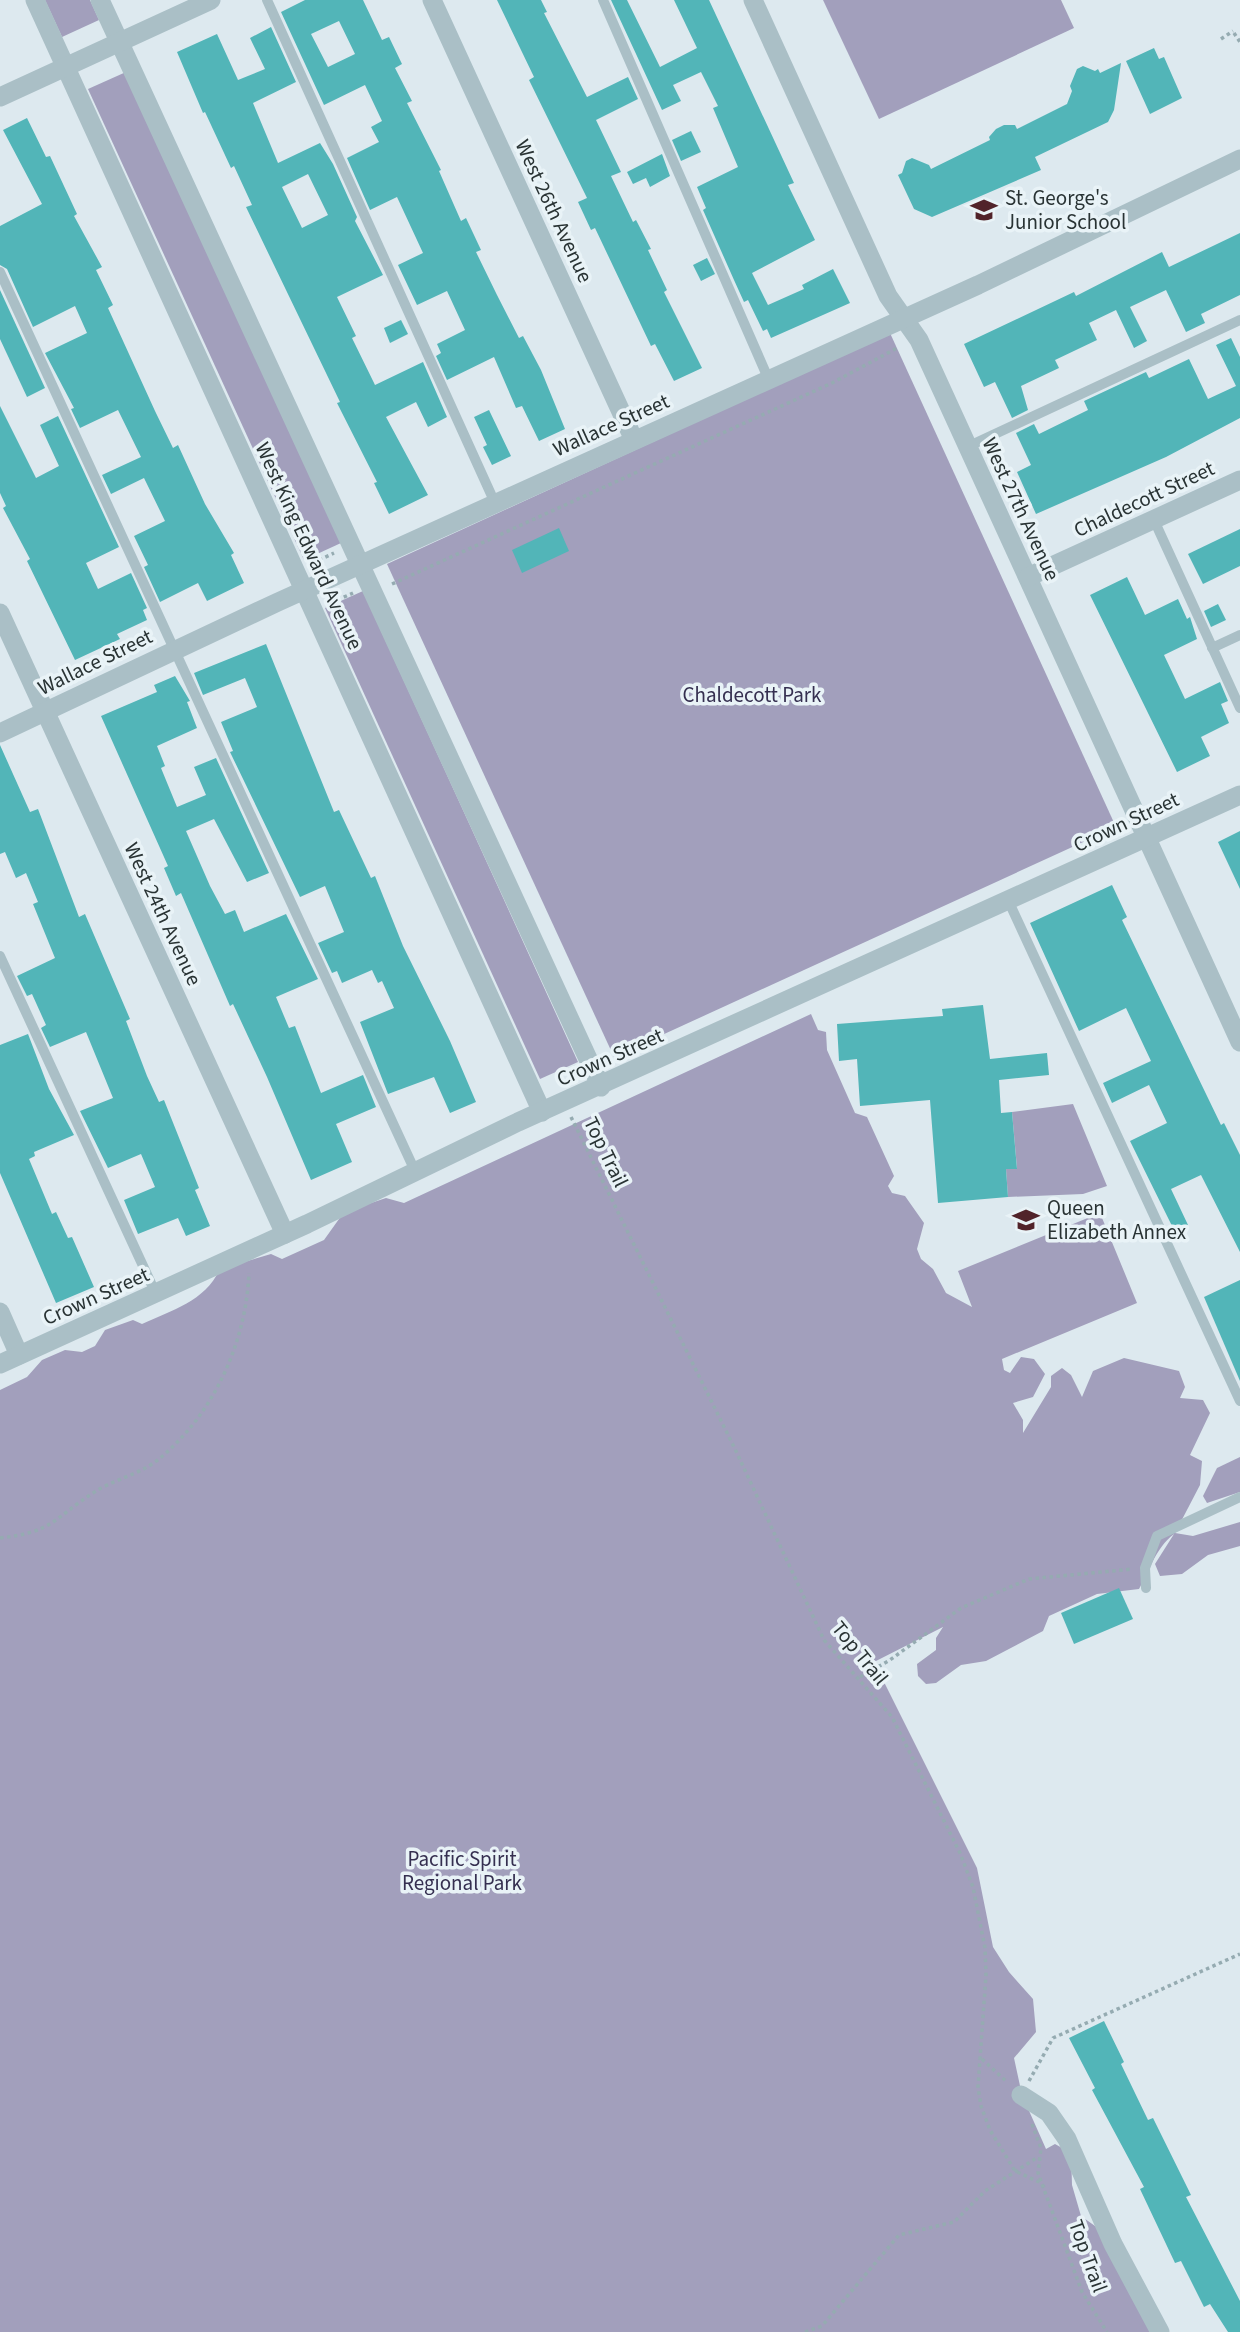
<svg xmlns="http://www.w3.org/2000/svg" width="1240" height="2332" font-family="'Source Sans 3',sans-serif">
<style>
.green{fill:#a29fbc}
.building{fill:#52b5b8;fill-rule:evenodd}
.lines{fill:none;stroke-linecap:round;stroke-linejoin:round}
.path{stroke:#95abb1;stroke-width:3.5;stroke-dasharray:3.5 3.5;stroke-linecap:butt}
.lane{stroke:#aabfc6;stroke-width:10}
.street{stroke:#aabfc6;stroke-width:19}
.labels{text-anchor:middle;stroke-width:7;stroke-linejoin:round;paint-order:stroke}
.poi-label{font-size:21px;fill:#293334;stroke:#e9f3f7;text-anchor:start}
.street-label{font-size:21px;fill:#293334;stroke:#e9f3f7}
.park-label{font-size:21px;fill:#352f50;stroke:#e9f3f7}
</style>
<rect width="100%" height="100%" fill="#dde9ef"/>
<!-- green -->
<g class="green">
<polygon points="45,0 90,0 99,20 62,37"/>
<polygon points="823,0 1061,0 1074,28 879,119"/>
<polygon points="126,72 341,543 304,560 88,89"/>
<polygon points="890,333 1116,827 614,1057 387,564"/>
<polygon points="363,591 578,1062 540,1079 325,608"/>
<path d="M811,1014L818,1030L826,1032L827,1050L855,1113L867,1117L894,1176L888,1186L892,1193L905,1196L924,1223L917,1249L921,1259L933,1269L946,1293L972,1307L958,1271L1100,1213L1137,1303L1002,1359L1004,1370L1010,1373L1021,1357L1034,1359L1045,1374L1033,1397L1013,1403L1023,1420V1433L1051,1387V1376L1062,1368L1071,1375L1082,1397L1093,1371L1124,1358L1179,1371L1185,1387L1180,1398L1203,1400L1210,1413L1190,1455L1202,1461L1200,1485L1175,1533L1193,1536L1240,1522V1546L1208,1555L1182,1574L1160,1576L1155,1564L1174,1534C1155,1549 1151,1568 1139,1589L1097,1594L1049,1616L1043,1631L986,1661L961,1665L936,1683L926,1684L918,1676L917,1664L936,1650V1638L943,1627L874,1662L977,1868L993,1947L1009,1972L1033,1999L1036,2032L1014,2058L1022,2095L1046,2149L1055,2144L1071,2153L1072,2185L1081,2216L1102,2231L1150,2332H0V1390L27,1377L42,1360L65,1350L82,1352L95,1346L105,1330L133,1320L142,1324C173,1310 205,1301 220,1269L271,1254L282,1259L324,1240L344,1212L386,1198L404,1203Z"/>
<polygon points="1073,1104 1107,1186 1083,1194 1008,1197 1006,1169 1017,1168 1012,1112"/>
<polygon points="1240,1457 1240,1492 1207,1503 1203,1496 1217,1468"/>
</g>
<!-- building -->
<g class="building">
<path d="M305,0H363L382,40L389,37L402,64L395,68L412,101L407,103L441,170L439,171L461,221L466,218L481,250L476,252L497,295L519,338L523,336L541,370L565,429L539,441L522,406L516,408L494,357L447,380L436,356L441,353L437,344L465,330L447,291L417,305L398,265L423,253L397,197L370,210L347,158L379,142L371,127L382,121L365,85L324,105L281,12ZM339,21L355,54L328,67L311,34Z"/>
<polygon points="497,0 541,0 547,12 544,13 587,97 628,77 638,99 596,120 621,172 611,176 633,222 636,220 651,249 648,250 667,290 664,292 702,368 674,381 655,344 651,346 595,228 591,230 578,202 587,198 529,80 534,77"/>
<polygon points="611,0 627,0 660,67 697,48 674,0 709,0 794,183 788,185 815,240 752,273 768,305 804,289 802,285 833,269 850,303 771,338 767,329 763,331 748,300 744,302 734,280 703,210 706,208 697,187 738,167 713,108 718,106 701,72 673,85 681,101 662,110"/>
<path d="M271,27L296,82L253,103L278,163L320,143L333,164L357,217L355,221L383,275L337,297L356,336L352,338L375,385L423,362L447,417L428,427L416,402L386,417L428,495L389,514L374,483L377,482L337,403L340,402L246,207L252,205L234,166L231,168L205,112L203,113L177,52L217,34L238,80L265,69L250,38ZM308,174L328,215L302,228L282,187Z"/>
<polygon points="1154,48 1159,59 1164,57 1182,98 1150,114 1126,61"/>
<polygon points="1121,63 1114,110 1108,122 1035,157 1041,170 932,217 914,209 898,175 902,173 906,161 912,158 929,165 931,169 990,140 989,137 996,129 1004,125 1015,125 1017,129 1067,104 1072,91 1070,86 1077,69 1083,66 1095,71 1098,69 1100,73"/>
<polygon points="27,118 46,157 50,156 77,214 74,216 102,267 96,270 113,305 108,308 155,411 173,448 178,445 205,504 234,553 231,555 244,583 207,601 198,583 160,602 144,567 148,565 134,536 165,521 144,478 111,494 102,475 141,457 118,410 80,428 71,409 74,408 45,353 87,333 75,306 33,327 7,269 0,265 0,226 42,204 3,130"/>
<polygon points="691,131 701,152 681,161 672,140"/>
<polygon points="662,154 670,176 650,187 646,178 633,184 627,172"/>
<polygon points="1240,233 1240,295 1201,314 1205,323 1186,332 1166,290 1130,307 1147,341 1134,348 1116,310 1089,323 1097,340 1055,360 1059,368 1021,386 1028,410 1012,418 995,382 984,387 964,344 1074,292 1076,296 1162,252 1169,267"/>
<polygon points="707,258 715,274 701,281 693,265"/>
<polygon points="0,290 45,388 27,397 0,339"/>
<polygon points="401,320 408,334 390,343 384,328"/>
<polygon points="1231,338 1240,357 1240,418 1166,457 1036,514 1017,472 1031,465 1016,433 1034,424 1039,434 1088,410 1084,401 1146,372 1149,378 1189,359 1208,399 1236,386 1216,345"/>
<polygon points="0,406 36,478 59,466 40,425 58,416 119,547 86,563 98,589 131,573 147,608 143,610 147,620 117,634 120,639 75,660 27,561 30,559 3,508 6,506 0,493"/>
<polygon points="489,410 511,456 492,465 483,447 487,445 474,417"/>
<polygon points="559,528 569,551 522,573 512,550"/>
<polygon points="1240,529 1240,566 1203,584 1188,554"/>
<polygon points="1127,577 1145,615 1178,599 1187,619 1190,617 1197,639 1164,655 1185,699 1220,682 1228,701 1221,704 1229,723 1201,737 1210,756 1177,772 1090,595"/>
<polygon points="1218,604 1226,620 1211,627 1204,611"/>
<polygon points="266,644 334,812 339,810 371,878 375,876 403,946 450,1041 476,1102 450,1113 434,1077 388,1094 360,1022 394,1008 382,981 378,983 372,970 342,983 337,971 332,973 318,943 344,932 325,886 300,897 230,752 233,751 221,722 257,707 245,678 203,695 194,673"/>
<polygon points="175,676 190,701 187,702 197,728 157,746 165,766 161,768 177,807 206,795 194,767 216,758 269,873 247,882 214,819 186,831 210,886 225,914 235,910 244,932 286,914 318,979 276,997 289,1028 295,1026 321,1093 363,1075 376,1107 336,1124 352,1162 311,1180 267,1077 233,1004 230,1006 181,893 176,896 164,868 168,866 101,716 157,692 154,685"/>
<polygon points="0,745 30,812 38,809 79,917 85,914 130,1019 126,1021 147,1076 159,1102 164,1100 199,1188 195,1190 210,1226 186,1236 178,1218 138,1234 124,1200 155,1187 141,1154 108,1168 80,1111 113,1098 86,1032 50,1047 41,1028 46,1025 32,994 27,996 17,976 55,958 33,904 38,902 26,873 16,878 5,852 0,854"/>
<polygon points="1240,831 1240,889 1218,842"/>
<polygon points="1112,885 1127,917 1122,920 1221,1125 1224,1123 1240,1155 1240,1252 1201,1175 1171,1189 1188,1225 1175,1232 1130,1141 1167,1123 1149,1085 1112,1103 1103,1083 1151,1061 1126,1008 1079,1031 1030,923"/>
<polygon points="983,1005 990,1059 1047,1053 1049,1075 999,1080 1001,1113 1012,1112 1017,1169 1006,1169 1008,1197 938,1203 930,1100 860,1106 857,1059 839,1061 837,1024 943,1016 942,1009"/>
<polygon points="28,1034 49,1089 74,1135 34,1152 35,1156 29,1159 52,1214 56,1212 68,1238 72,1237 94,1287 56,1303 0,1173 0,1045"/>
<polygon points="1240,1280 1240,1381 1204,1297"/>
<polygon points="1119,1588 1133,1619 1074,1644 1061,1613"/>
<polygon points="1104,2021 1124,2062 1121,2064 1148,2120 1153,2118 1191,2195 1186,2197 1240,2301 1240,2332 1228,2332 1210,2304 1204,2307 1181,2261 1175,2263 1140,2189 1144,2187 1092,2090 1095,2088 1069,2038"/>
</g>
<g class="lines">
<!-- path -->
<g class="path">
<polyline points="1234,33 1240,42"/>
<polyline points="1221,39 1233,31"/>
<polyline points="319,560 334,553"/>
<polyline points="392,584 832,383 899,347"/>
<polyline points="331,603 353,593"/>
<polyline points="571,1117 735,1449 824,1640 892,1717 960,1853 973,1887 985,1948 986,1975 978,2087 981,2106 990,2130 1015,2171 1039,2182 1045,2188"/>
<path d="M0,1538C53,1532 53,1519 93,1493C114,1479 139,1475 159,1459C214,1414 246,1342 249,1273"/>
<polyline points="860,1677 890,1660 961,1608 1029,1579 1133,1569"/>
<polyline points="982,2059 1007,2082"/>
<polyline points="1029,2081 1053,2038 1240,1954"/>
<polyline points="1032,2124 1041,2148 1038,2173 1082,2292 1107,2332"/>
<polyline points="805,2332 822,2326 899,2235 954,2222 985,2191 1038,2157"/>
</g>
<!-- lane -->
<g class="lane">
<polyline points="267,0 495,503"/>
<polyline points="603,0 768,378"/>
<polyline points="0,272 415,1171"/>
<polyline points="967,447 1240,320"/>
<polyline points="1154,520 1240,708"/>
<polyline points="1212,648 1240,635"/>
<polyline points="1008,900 1240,1401"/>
<polyline points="0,956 156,1294"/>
<polyline points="1146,1588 1145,1568 1157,1536 1240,1497"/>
</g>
<!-- street -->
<g class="street">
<polyline points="35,0 542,1112"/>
<polyline points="100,0 601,1087"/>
<polyline points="432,0 634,440"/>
<polyline points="753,0 888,296 919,340 1240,1042"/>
<polyline points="0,97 211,0"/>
<polyline points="1028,577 1240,480"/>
<polyline points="0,613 285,1234"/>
<polyline points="0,733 278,602 978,285 1240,159"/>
<polyline points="0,1312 19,1355"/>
<polyline points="0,1364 307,1224 518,1122 1240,795"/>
<polyline points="1021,2095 1049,2113 1067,2139 1113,2244 1160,2332"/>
</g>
</g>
<!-- icons -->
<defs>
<g id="school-bare" transform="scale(2.1)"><path d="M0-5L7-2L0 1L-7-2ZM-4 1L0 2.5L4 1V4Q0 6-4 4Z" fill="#51232a" stroke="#e9f3f7" stroke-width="2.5" paint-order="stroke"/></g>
</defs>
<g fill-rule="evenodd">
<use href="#school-bare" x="984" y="210"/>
<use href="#school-bare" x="1026" y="1220"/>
</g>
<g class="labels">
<!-- poi labels -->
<g class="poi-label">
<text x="1005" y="205">St. George's<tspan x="1005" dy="24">Junior School</tspan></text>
<text x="1047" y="1215">Queen<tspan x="1047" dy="24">Elizabeth Annex</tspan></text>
</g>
<!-- street labels -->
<g class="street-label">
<text transform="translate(554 211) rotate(65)" y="7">West 26th Avenue</text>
<text transform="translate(611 425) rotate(-24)" y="7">Wallace Street</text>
<text transform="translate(1144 499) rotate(-25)" y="7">Chaldecott Street</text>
<text transform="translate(1021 509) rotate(65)" y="7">West 27th Avenue</text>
<text transform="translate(309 546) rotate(65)" y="7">West King Edward Avenue</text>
<text transform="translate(95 662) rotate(-26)" y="7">Wallace Street</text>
<text transform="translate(1126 822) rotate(-25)" y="7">Crown Street</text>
<text transform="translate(163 914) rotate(65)" y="7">West 24th Avenue</text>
<text transform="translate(610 1057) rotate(-24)" y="7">Crown Street</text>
<text transform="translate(606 1152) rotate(64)" y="7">Top Trail</text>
<text transform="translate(96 1296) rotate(-24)" y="7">Crown Street</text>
<text transform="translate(860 1653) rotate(51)" y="7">Top Trail</text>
<text transform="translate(1088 2256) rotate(70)" y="7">Top Trail</text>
</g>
<!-- park labels -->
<g class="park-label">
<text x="752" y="702">Chaldecott Park</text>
<text x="462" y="1866">Pacific Spirit<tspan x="462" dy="24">Regional Park</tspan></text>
</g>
</g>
</svg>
